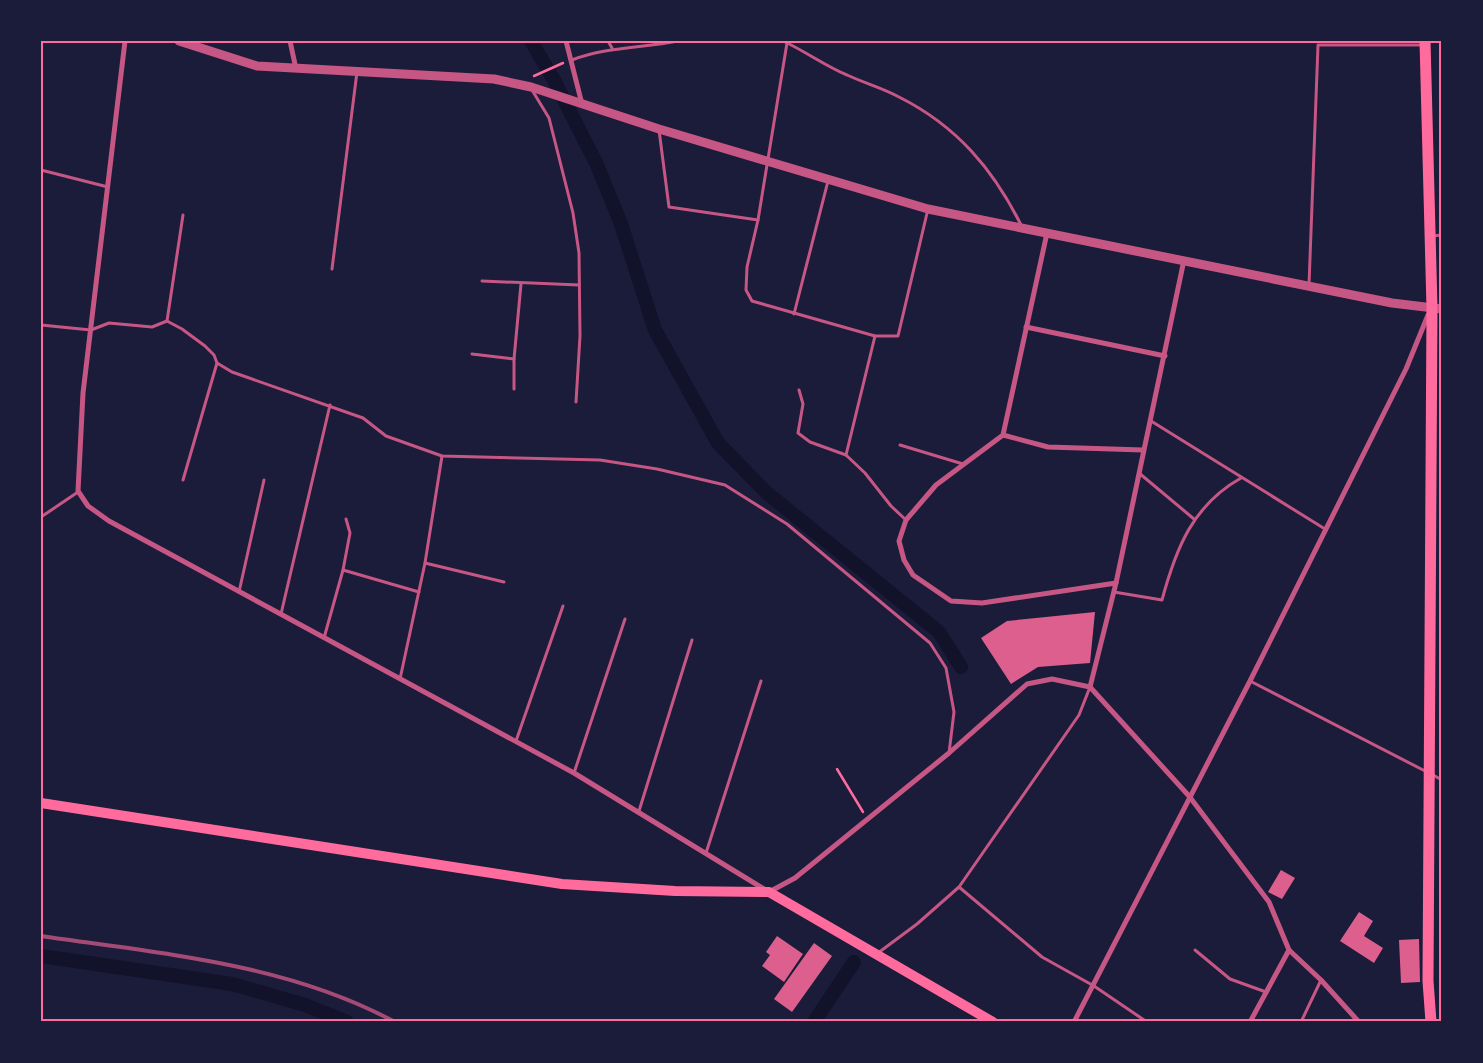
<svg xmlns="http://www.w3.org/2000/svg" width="1483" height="1063" font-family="'Titillium Web',sans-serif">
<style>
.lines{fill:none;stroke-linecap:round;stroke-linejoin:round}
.canal{stroke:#12122b;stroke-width:14}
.building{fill:#dd5f8e}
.path{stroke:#ff6b9d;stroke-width:2.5}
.service{stroke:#c65784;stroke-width:3}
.minor{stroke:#c65784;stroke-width:5}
.tertiary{stroke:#c65784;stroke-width:9}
.secondary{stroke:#ff6b9d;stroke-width:10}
.primary{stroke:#ff6b9d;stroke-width:11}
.rail{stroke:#a44b75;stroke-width:4}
.neatline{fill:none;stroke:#ff6b9d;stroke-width:2}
</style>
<rect width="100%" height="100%" fill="#1b1b3a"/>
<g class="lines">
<!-- canal -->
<g class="canal">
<polyline points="531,41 554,80 597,165 621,224 655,330 718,443 767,493 939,632 961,667"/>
<polyline points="41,956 232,984 305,1005 347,1022"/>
<polyline points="814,1022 854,962"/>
</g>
</g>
<!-- building -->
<g class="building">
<polygon points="1095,612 1090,663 1038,667 1011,684 981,638 1007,621"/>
<polygon points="1281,870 1295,878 1282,899 1268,892"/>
<polygon points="1359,912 1373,921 1364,936 1383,948 1374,963 1340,941"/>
<polygon points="777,936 803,954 784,982 762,966 770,955 766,952"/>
<polygon points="1419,939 1420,982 1401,983 1399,940"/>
<polygon points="814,943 832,956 792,1012 774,999"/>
</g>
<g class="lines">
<!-- path -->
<g class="path">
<polyline points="534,76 563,63"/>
<polyline points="837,769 863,812"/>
</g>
<!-- service -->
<g class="service">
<polyline points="608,41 612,48"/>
<path d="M783,41C805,51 825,66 847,75C864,83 883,88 899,97C957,126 994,170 1022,227"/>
<polyline points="787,43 758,220 747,267 746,290 752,301 875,336 898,336 928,209"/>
<path d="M572,60C606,47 642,48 678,41"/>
<polyline points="532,90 549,118 573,213 579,253 580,336 576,402"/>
<polyline points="659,130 669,207 758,220"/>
<polyline points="41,170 108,187"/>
<polyline points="1433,236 1442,235"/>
<polyline points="332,269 357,72"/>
<polyline points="482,281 579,285"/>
<polyline points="1309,285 1318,45 1422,45"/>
<polyline points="794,314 828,181"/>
<polyline points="167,321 183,215"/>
<polyline points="41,325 91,330 109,323 152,327 167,321 182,329 205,346 214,355 217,363 232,372 363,418 386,436 442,456 600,460 657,469 725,485 787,524 930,643 946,668 954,712 949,753"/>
<polyline points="472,354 514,359"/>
<polyline points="514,389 514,359 521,284"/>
<polyline points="799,390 803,404 798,433 810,442 846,455 865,473 891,506 906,520"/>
<polyline points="1151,421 1325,529"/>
<polyline points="900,445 963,464"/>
<polyline points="846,455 875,336"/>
<polyline points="1139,473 1194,519"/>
<polyline points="183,480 217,363"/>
<polyline points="41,517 78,492"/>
<polyline points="425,563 504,582"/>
<polyline points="343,570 350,533 346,519"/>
<polyline points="239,592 264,480"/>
<path d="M1114,592L1162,600C1176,548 1193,505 1241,478"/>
<polyline points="281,614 330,405"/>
<polyline points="324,638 343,570 419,592"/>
<polyline points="400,679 425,563 442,456"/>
<polyline points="1250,681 1427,772"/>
<polyline points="516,741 563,606"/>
<polyline points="574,773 625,619"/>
<polyline points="1433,775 1442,780"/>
<polyline points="639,811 692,640"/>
<polyline points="706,853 761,681"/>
<polyline points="959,887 1042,957 1094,986 1147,1022"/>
<polyline points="1195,950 1230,979 1266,992"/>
<polyline points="878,953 917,924 959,887 1079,715 1090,687"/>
<polyline points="1301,1022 1321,980"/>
</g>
<!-- minor -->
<g class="minor">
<polyline points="125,41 83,393 78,491 88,506 109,521 574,773 769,892 795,878 949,753 1027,684 1052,679 1090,687"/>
<polyline points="290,41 296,69"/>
<polyline points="566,41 582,104"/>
<polyline points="1047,233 1003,435 936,485 906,520 899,541 904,560 913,575 951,601 982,603 1116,583"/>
<polyline points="1026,327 1165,356"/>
<polyline points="1003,435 1048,447 1143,450"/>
<polyline points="1090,687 1116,583 1184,260"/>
<polyline points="1090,687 1189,796 1269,902 1289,950 1321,980 1359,1022"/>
<polyline points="1074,1022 1250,681 1406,369 1428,315"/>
<polyline points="1250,1022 1289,950"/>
</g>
<!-- tertiary -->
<polyline class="tertiary" points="179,41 257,66 494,79 531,87 659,129 928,209 1392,303 1442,309"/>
<!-- secondary -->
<polyline class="secondary" points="41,803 562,884 675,891 769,892 993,1022"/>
<!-- primary -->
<polyline class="primary" points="1425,41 1432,308 1428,981 1431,1022"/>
<!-- rail -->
<path class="rail" d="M41,936C162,954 286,963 395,1022"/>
</g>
<!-- border -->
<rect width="1483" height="1063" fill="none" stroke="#1b1b3a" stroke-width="85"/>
<rect x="42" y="42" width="1398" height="978" class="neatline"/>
</svg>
